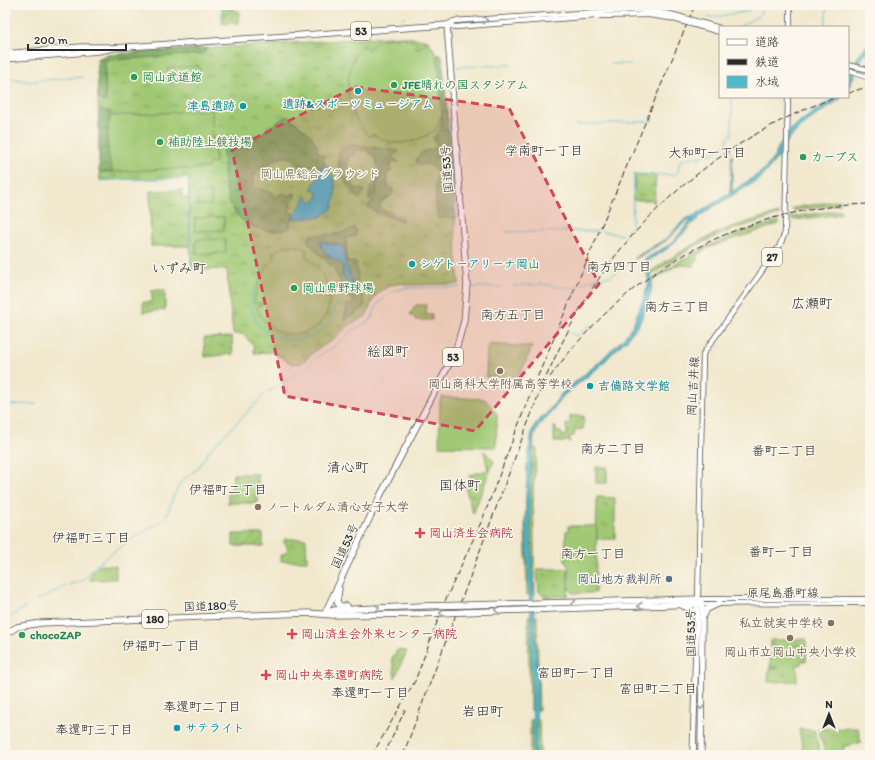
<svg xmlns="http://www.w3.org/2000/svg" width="875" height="760" font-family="Itim,'Klee One',sans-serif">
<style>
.grass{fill:url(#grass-tufts);stroke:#667a50}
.forest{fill:url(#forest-crowns);stroke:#566c48;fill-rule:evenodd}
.garden{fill:url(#garden-furrows);stroke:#667a50}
.pitch{fill:#a1c975;stroke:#667a50}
.water{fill:#50bacd;stroke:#3e727c}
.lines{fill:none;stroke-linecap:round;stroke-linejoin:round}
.stream{stroke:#50bacd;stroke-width:1}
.secondary-casing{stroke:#494743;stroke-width:5.5}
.primary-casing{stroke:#494743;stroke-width:6}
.highway-casing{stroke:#494743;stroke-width:7}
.secondary{stroke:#fff;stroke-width:4}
.primary{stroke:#fff;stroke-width:4.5}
.highway{stroke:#fff;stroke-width:5.5}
.rail{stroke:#2b2b2b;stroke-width:1;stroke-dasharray:6 3;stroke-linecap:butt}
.primary-bridge-casing{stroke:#494743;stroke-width:6;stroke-linecap:butt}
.highway-bridge-casing{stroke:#494743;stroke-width:7;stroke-linecap:butt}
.primary-bridge{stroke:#fff;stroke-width:4.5}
.highway-bridge{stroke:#fff;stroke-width:5.5}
.oneway{stroke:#a0a0a0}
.marked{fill:#d1495b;fill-opacity:0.2;stroke:#d1495b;stroke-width:3;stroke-dasharray:8 5;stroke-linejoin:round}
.leisure-dot{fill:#2e9e5b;stroke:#fbf7ec;stroke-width:1.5}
.culture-dot{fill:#0f9aa8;stroke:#fbf7ec;stroke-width:1.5}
.education-dot{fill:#8d6e63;stroke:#fbf7ec;stroke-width:1.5}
.health-dot{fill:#e0444e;stroke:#fbf7ec;stroke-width:1.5}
.service-dot{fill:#5c6f8a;stroke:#fbf7ec;stroke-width:1.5}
.labels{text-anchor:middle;stroke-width:3;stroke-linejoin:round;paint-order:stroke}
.shield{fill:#fbf7ec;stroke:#696865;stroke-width:1}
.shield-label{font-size:11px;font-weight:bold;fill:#2b2b2b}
.leisure-label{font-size:12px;font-weight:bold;fill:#27864d;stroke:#fbf7ec;text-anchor:start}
.culture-label{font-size:12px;font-weight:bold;fill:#0d838f;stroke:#fbf7ec;text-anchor:start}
.street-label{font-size:12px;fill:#2b2b2b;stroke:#fbf7ec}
.park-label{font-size:12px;fill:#4e5a41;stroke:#fbf7ec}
.education-label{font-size:12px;font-weight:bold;fill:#785e54;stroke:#fbf7ec}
.health-label{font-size:12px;font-weight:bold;fill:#be3a42;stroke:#fbf7ec;text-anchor:start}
.service-label{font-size:12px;font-weight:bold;fill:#4e5e75;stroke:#fbf7ec;text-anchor:end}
.neighbourhood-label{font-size:13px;fill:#2b2b2b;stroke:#fbf7ec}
.quarter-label{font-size:14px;fill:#2b2b2b;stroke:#fbf7ec}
</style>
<defs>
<pattern id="grass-tufts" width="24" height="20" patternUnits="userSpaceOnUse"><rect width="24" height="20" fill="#a1c975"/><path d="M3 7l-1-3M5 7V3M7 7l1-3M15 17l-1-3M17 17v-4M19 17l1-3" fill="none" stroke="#83a360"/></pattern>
<pattern id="forest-crowns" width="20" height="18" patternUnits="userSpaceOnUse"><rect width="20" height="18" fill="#80ad66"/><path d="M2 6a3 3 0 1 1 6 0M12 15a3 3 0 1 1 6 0" fill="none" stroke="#698d54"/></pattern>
<pattern id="garden-furrows" width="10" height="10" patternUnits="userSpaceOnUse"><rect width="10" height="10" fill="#a1c975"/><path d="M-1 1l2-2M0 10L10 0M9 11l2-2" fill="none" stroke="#83a360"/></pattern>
</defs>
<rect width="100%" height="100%" fill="#fbf7ec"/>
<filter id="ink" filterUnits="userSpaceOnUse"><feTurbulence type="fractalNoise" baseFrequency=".025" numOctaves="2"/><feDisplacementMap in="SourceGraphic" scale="8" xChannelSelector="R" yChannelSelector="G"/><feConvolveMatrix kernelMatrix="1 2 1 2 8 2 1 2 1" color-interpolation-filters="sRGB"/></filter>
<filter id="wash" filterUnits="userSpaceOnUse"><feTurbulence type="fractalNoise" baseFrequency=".012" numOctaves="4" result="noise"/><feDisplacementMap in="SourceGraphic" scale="16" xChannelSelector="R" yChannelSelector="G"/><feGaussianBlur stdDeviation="0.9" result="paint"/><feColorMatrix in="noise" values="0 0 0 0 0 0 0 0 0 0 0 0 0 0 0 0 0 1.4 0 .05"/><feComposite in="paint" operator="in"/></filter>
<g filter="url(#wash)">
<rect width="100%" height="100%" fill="#f1e8cd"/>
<!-- grass -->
<g class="grass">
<path d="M402,36L428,41L437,56L439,54L442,56L459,284L405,285L404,283L392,285L378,293L374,298L366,316L348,326L330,342L315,351L302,363L292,364L272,352L254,353V346L243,334H233C231,312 228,292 227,269L191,270L189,178L100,180L97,59L106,55Z"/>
<polygon points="635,175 656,175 654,203 651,200 633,200"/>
<polygon points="182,190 182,198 188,198 190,246 151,246 150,191"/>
<polygon points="840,200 840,204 793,211 793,208"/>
<polygon points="841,210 840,214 836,215 793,220 791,217"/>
<path d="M779,213V215L734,229L696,245L651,275L650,272C671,258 693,243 717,233C737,224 758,219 779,213Z"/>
<path d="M779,221V224L707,248L697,255V261H694V266L677,265L653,280C655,276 662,272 667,269C702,247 739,231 779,221Z"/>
<polygon points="152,290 165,290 165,310 143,312 143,302 152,302"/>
<polygon points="416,305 426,305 426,313 432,314 432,320 416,320 410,314"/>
<polygon points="232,337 233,354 205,357 204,338"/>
<polygon points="490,344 532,347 519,377 486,377 487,348"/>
<polygon points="530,447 537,449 533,491 535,595 527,595 525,526 527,466"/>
<polygon points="484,451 494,461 473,514 465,486 472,484 469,475 488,470"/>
<rect x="596" y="467" width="11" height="16"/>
<polygon points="233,474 258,474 258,503 228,503 228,490 232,489"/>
<polygon points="597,497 615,498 615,539 596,539"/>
<polygon points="285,539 306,539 307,561 281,561 281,555 285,553 288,550 286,544 283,542"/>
<polygon points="99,565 116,566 116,579 90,580 93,571"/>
<polygon points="537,569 568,569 568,596 544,597 539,592"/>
<polygon points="528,616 537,616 539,710 530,710"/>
<polygon points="806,639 806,661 801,661 801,665 797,665 797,681 768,682 769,668 778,668 770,667 771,640"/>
<polygon points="530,720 539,720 540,755 530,755"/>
<polygon points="858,728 861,742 843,747 845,755 826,755 818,729"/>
<polygon points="799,729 814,730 820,752 813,755 804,755"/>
</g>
<!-- forest -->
<g class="forest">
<polygon points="206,48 205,52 203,54 97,61 106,55"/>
<polygon points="439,54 442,56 450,143 437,145 433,138 440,130 442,121 437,57"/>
<polygon points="105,63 106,102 98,99 97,64"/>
<path d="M99,109L111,112C106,132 107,152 113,172H99Z"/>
<path d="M286,117H289C302,129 315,133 318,152L325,156L323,162L325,164L321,167L308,165L305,168C298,165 294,156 286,157C277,157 246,173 254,185C259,191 265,189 272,192L274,198L283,193L288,196L295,193V196L291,202L289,212L295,214L290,223V228C280,232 270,232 260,229C222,218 225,182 223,150L231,142C235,143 239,145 243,144C252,143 275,122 286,117Z"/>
<path d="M348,145L364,146L399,151C395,156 388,158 384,164C377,175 378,190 369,200L370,188C388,174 372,134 349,157C345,168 350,178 355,188L365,190L359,199C348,188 333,166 340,149Z"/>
<path d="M437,148H450L456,218H437L435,179L438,178L437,170L428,164L419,165L416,162C417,152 428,150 437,148Z"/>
<path d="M394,158L399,162L391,163V172H387L388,189H393C393,198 387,197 381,202L380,207L384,211L393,212L394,215L402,218V221L378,213L368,207C380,192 377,169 394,158Z"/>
<path d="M354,228L356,231L355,236L346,238L347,262H356L358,279L356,285L365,301L362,309L344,321L347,305L353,304V298H348L334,269L309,243L308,239L311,235L339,234ZM321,242L335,244L343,248L346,268L352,282V291L350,293L347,279L343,276L342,264C332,258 325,255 320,243Z"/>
</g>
<!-- garden -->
<g class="garden">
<polygon points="223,7 234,7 234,11 239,11 239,23 223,24"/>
<polygon points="570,416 584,416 583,429 575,430 574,436 570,436 570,442 565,440 565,442 554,442 554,427 556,427 557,432 561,432 561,435 567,435 566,424 570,424"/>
<rect x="233" y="534" width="30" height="12"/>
<polygon points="397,650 407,651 395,678 392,658"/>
</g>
<!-- pitch -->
<g class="pitch">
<path d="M401,37L418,43L415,46L419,48L428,41L435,51L438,61L442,114L435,132L433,131C430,134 429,134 425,136C408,145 389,146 373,134L370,137C345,114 340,73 362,46L367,50L379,40Z"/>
<polygon points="199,66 200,80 168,82 167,68"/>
<path d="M212,110L213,151H215V163H210L207,168H194L193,170L184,169V168L113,172C107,154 106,135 110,116Z"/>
<polygon points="211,192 211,205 197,205 197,193"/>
<polygon points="224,217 224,230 195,231 195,218"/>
<polygon points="225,239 226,253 196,254 196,240"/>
<path d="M285,246H299L307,250L305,255L320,270L332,292L324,293L326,298H330C328,342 269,348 257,306L262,305V303H254C255,286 264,269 275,257L272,253Z"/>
<polygon points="442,397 485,399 497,414 496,447 439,446 440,400"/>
<polygon points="568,526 597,526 595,593 573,593 569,589 569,568 565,561 566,531 568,531"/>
</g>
<!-- water -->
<g class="water">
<path d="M870,41V48L861,60L848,89C848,70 858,55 870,41Z"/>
<path d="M835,97H843C819,115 792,127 779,155L781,161L777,158L760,179L708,210L693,223L670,247L648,261C647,268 651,273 652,279C654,290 644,312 639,324C636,329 630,334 627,339L628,340H626L599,367L563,396L550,414L539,425L534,436L530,480V510L537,680L536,755H533L531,623L526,525L527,466L532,431L536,423L547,413L562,393L597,364L624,338L633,325L648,286C651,276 641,268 645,259L672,243L692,219L686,221L667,240L635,259L634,258L667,238L685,219L695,215L730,193L732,155V192L764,170L775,156L779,145L793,127Z"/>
<path d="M326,164C336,178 338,193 332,209L321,217L292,219L306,197L312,202L318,198L317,191L311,189L318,178L321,167Z"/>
<path d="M321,242L343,246C345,253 344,262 347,268C350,276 354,284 351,292L348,291L347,279L342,274L344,267L342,264C331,257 326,257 320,243Z"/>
</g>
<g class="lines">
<!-- stream -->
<g class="stream">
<polyline points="816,5 833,8"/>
<polyline points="834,7 835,5"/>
<polyline points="708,18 745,12 756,7"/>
<polyline points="402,19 405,16"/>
<polyline points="222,24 222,5"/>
<polyline points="740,26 760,15 761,11"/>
<polyline points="825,27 827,7"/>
<polyline points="611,64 631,64"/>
<polyline points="457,67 511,65"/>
<path d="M5,78C15,77 22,82 32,82"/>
<polyline points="34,81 82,77"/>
<polyline points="732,97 732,136"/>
<polyline points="448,121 450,138"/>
<polyline points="575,125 653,121"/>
<polyline points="730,146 731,152"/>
<polyline points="450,147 456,227"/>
<polyline points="699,162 700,158"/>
<polyline points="100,180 188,178 191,269"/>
<polyline points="601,231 622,235"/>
<polyline points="506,232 597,231"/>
<polyline points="625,233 632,226 634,174 675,175 678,172 680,160 712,154 725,145 730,135"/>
<polyline points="513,286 542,284 566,288 577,287 589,280 611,276 631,261"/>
<polyline points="473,287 501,287"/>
<path d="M253,290C235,357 355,356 333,286"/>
<polyline points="594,328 595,329"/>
<polyline points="568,332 577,336 587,327 591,325"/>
<polyline points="304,370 318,356 331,349 353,330 371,320 378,303 393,291 405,288 460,287"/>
<polyline points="268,392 297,373"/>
<polyline points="5,405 37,404"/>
<polyline points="36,601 68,585 84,580 96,565 127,542 165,519 174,495 181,482 199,467 209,451 264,395"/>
<polyline points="5,618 8,618 25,607"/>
</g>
</g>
</g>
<g filter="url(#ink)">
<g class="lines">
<!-- secondary casing -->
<g class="secondary-casing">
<g id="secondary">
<polyline points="699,599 870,599"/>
<polyline points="700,604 870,603"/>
</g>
</g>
<!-- primary casing -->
<g class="primary-casing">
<g id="primary">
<polyline points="447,25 454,21 629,10 650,11"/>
<polyline points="447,25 455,27 595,16 649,15"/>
<polyline points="790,27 790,5"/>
<polyline points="848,65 870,70"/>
<polyline points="848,71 870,78"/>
<polyline points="698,601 703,354 779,247 785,233 788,97"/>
</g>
</g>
<!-- highway casing -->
<g class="highway-casing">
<g id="highway">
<polyline points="5,54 81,47 109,47"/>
<polyline points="5,59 99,51 113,48 447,25 467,284 464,321 455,353 380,496 325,613"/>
<polyline points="339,589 337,602 340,606 347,606"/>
<polyline points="468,605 699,599 702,604 702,619 701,755"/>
<polyline points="683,606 691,609 697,618"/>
<polyline points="465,612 697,604 693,755"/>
<polyline points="325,613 334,610 422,606"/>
<polyline points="703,617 707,609 720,603"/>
<polyline points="5,634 17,627 41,623 308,613 332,615 418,614"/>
</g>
</g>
<!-- secondary -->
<use href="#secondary" class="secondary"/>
<!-- primary -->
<use href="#primary" class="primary"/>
<!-- highway -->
<use href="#highway" class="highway"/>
<!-- rail -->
<g class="rail">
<polyline points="848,93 870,86"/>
<path d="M550,377C627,271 738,207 870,204"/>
<polyline points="372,755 415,681 445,601 483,518 529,397 695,5"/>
<polyline points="384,755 405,710"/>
<path d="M403,755L540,391C558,349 578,308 604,271C661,192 746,128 837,97"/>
</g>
<!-- primary-bridge casing -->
<g class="primary-bridge-casing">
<g id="primary-bridge">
<polyline points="650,11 670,14 720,28"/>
<polyline points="649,15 670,18 720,32"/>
</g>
</g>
<!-- highway-bridge casing -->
<g class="highway-bridge-casing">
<g id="highway-bridge">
<polyline points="422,606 468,605"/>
<polyline points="418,614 465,612"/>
</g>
</g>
<!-- primary-bridge -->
<use href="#primary-bridge" class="primary-bridge"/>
<!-- highway-bridge -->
<use href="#highway-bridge" class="highway-bridge"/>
</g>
<!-- one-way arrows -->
<defs><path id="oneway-chevron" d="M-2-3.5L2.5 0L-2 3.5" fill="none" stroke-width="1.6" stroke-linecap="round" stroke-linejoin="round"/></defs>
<g class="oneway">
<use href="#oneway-chevron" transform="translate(485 20) rotate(-4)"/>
<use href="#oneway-chevron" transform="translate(573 601) rotate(-2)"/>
<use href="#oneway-chevron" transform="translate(640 606) rotate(178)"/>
<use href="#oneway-chevron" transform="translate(377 608) rotate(-2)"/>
<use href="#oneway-chevron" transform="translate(497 610) rotate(177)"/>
<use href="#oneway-chevron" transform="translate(442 613) rotate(177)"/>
<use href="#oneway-chevron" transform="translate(701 707) rotate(90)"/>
</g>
</g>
<!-- marked area -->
<path class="marked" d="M355,87L509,108L599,284L475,431L285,396L232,150Z"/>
<!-- markers -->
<g class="leisure-dot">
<circle cx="134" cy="77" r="4"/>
<circle cx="394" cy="85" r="4"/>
<circle cx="160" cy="142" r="4"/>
<circle cx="803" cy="157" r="4"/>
<circle cx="294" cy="288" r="4"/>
<circle cx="22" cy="635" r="4"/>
</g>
<g class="culture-dot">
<circle cx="358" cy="91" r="4"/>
<circle cx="243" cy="106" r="4"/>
<circle cx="412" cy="264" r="4"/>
<circle cx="590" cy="386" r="4"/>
<circle cx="177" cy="728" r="4"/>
</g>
<g class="education-dot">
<circle cx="500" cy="371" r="4"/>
<circle cx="258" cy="507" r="4"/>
<circle cx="831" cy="623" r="4"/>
<circle cx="790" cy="638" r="4"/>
</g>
<g class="health-dot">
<path d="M418 527h4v4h4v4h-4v4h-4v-4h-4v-4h4z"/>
<path d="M290 628h4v4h4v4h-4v4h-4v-4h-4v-4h4z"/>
<path d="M264 669h4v4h4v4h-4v4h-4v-4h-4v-4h4z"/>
</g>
<circle class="service-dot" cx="669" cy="579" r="4"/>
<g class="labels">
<!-- shield labels -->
<g class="shield">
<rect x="351" y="22" width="20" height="18" rx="3"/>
<rect x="762" y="248" width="20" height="18" rx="3"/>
<rect x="443" y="348" width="20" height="18" rx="3"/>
<rect x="142" y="610" width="26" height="18" rx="3"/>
</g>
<g class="shield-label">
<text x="361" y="35">53</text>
<text x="772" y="261">27</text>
<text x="453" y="361">53</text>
<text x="155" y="623">180</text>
</g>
<!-- leisure labels -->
<g class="leisure-label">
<text x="142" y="81">岡山武道館</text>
<text x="402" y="89">JFE晴れの国スタジアム</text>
<text x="168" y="146">補助陸上競技場</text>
<text x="811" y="161">カーブス</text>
<text x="302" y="292">岡山県野球場</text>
<text x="30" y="639">chocoZAP</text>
</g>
<!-- culture labels -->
<g class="culture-label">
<text x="358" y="108" text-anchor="middle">遺跡&amp;スポーツミュージアム</text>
<text x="235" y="110" text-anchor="end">津島遺跡</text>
<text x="420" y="268">シゲトーアリーナ岡山</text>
<text x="598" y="390">吉備路文学館</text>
<text x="185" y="732">サテライト</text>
</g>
<!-- street labels -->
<g class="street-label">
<text transform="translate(447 169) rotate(-95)" y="4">国道53号</text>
<text transform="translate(693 386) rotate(-87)" y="4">岡山吉井線</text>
<text transform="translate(345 546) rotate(-65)" y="4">国道53号</text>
<text x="783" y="597">原尾島番町線</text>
<text transform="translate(211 606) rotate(-2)" y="4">国道180号</text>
<text transform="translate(691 633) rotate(-91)" y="4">国道53号</text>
</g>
<!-- park labels -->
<g class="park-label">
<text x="320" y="178">岡山県総合グラウンド</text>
</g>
<!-- education labels -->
<g class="education-label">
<text x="500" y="388">岡山商科大学附属高等学校</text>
<text x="266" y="511" text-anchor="start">ノートルダム清心女子大学</text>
<text x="823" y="627" text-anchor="end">私立就実中学校</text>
<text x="790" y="656">岡山市立岡山中央小学校</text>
</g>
<!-- health labels -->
<g class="health-label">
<text x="429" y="537">岡山済生会病院</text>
<text x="301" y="638">岡山済生会外来センター病院</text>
<text x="275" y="679">岡山中央奉還町病院</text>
</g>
<!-- service labels -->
<g class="service-label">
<text x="661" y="583">岡山地方裁判所</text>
</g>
<!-- neighbourhood labels -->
<g class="neighbourhood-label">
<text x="544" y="155">学南町一丁目</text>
<text x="707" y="157">大和町一丁目</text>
<text x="619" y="271">南方四丁目</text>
<text x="677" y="311">南方三丁目</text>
<text x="513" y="319">南方五丁目</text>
<text x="613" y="453">南方二丁目</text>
<text x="784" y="455">番町二丁目</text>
<text x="228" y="494">伊福町二丁目</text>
<text x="91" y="542">伊福町三丁目</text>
<text x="781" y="556">番町一丁目</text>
<text x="593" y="558">南方一丁目</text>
<text x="161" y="650">伊福町一丁目</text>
<text x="576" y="677">富田町一丁目</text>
<text x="658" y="693">富田町二丁目</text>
<text x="370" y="697">奉還町一丁目</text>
<text x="202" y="711">奉還町二丁目</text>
<text x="94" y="734">奉還町三丁目</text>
</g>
<!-- quarter labels -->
<g class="quarter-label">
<text x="179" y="273">いずみ町</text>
<text x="812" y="308">広瀬町</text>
<text x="388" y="356">絵図町</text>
<text x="348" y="472">清心町</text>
<text x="460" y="490">国体町</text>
<text x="483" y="716">岩田町</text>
</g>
</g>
<!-- margin -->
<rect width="875" height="760" fill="none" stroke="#fbf7ec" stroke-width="20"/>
<!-- legend -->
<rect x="719" y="26" width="130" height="72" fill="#fbf7ec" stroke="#a8a59f"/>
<rect x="727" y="39" width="20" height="6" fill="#ffffff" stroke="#a8a59f"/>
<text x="755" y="46" font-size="12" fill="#2b2b2b">道路</text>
<rect x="727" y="59" width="20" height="6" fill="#2b2b2b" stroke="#a8a59f"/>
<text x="755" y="66" font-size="12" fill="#2b2b2b">鉄道</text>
<rect x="727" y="76" width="20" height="12" fill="#50bacd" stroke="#a8a59f"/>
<text x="755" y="86" font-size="12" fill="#2b2b2b">水域</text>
<!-- north arrow -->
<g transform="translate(829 714)" stroke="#fbf7ec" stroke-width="3" paint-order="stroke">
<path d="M0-3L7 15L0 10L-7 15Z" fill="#2b2b2b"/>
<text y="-6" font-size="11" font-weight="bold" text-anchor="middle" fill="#2b2b2b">N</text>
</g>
<!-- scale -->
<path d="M28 44v6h98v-6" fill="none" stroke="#2b2b2b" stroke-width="2"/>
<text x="34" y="44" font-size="12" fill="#2b2b2b" stroke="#fbf7ec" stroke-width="3" paint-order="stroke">200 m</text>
</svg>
